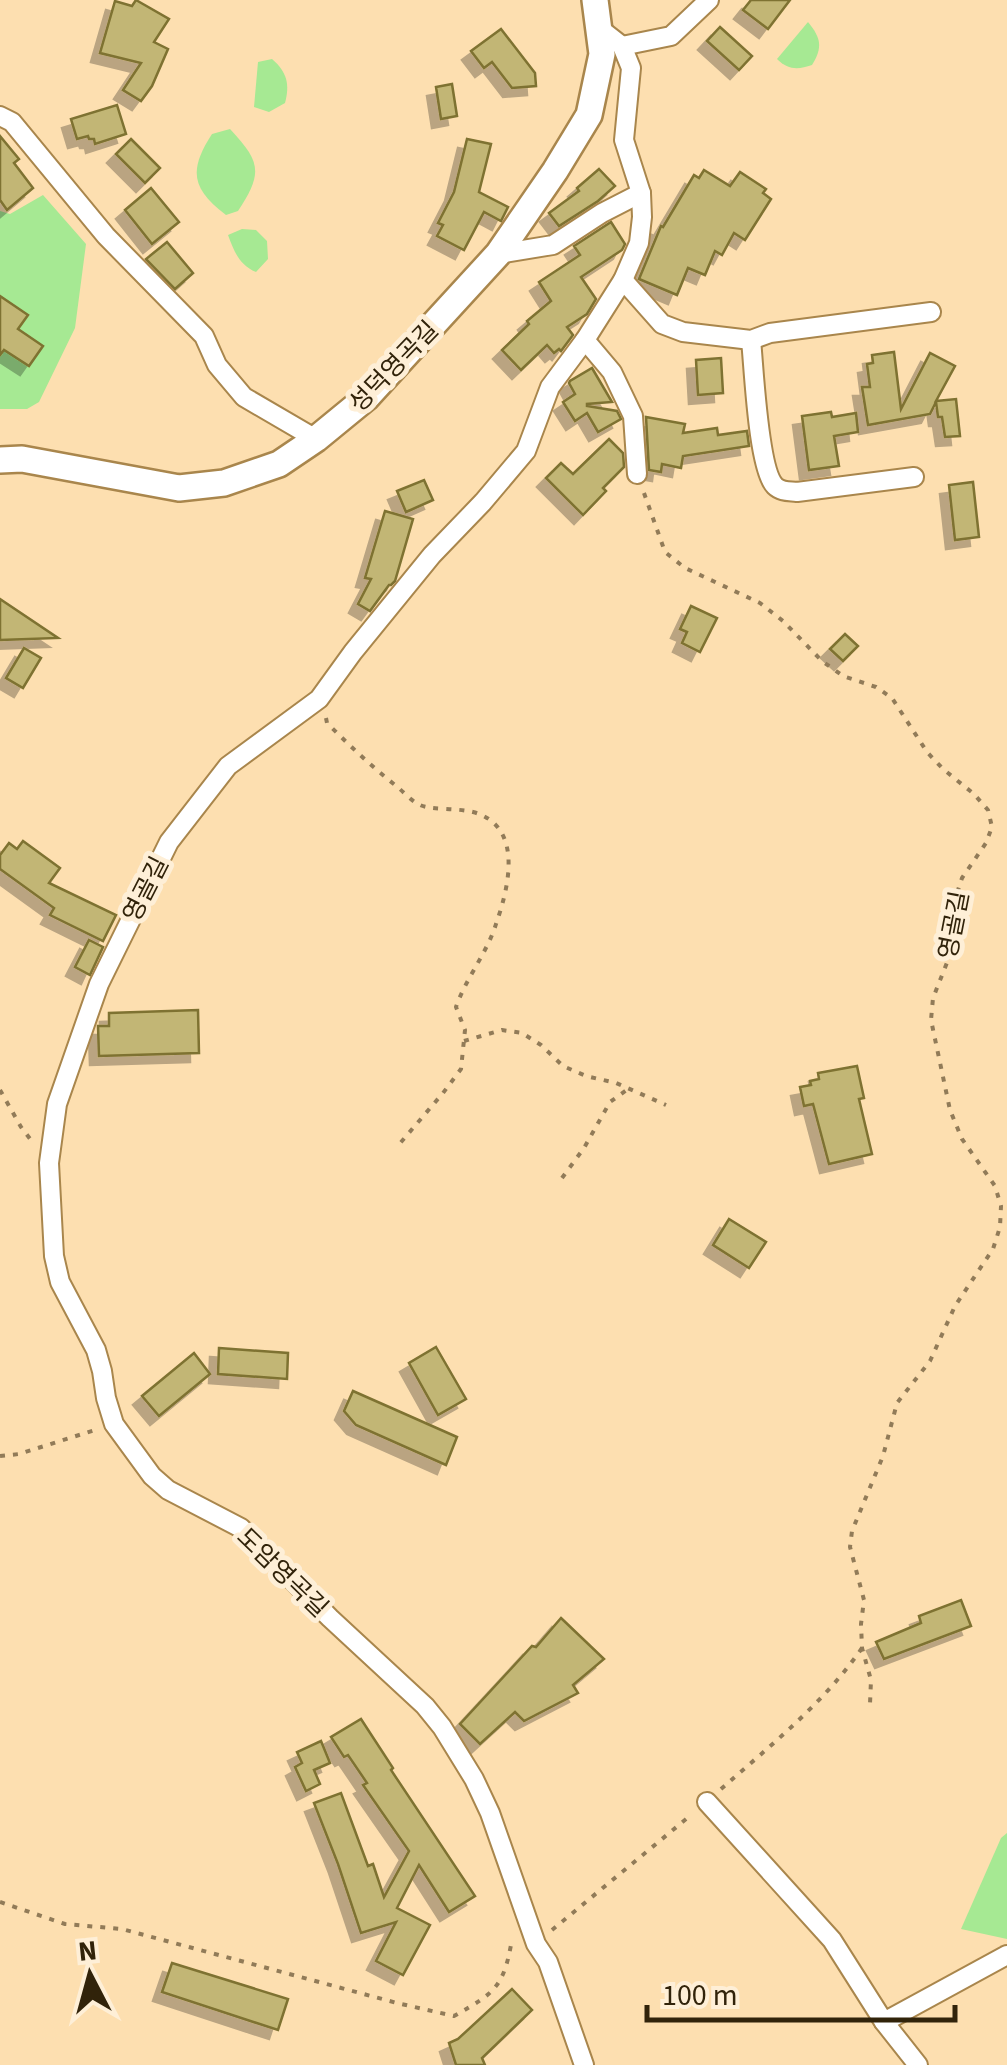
<svg xmlns="http://www.w3.org/2000/svg" width="1007" height="2065" font-family="'Source Sans 3','Noto Sans KR',sans-serif">
<style>
.green{fill:#a6e993}
.building{fill:#c2b674;stroke:#7e7230;stroke-width:2.5;filter:url(#shadow)}
.lines{fill:none;stroke-linecap:round;stroke-linejoin:round}
.minor-casing{stroke:#a9864c;stroke-width:22}
.secondary-casing{stroke:#a9864c;stroke-width:30}
.path{stroke:#917b58;stroke-width:4;stroke-dasharray:5 8;stroke-linecap:butt}
.minor{stroke:#fff;stroke-width:18}
.secondary{stroke:#fff;stroke-width:25}
.labels{text-anchor:middle;stroke-width:10;stroke-linejoin:round;paint-order:stroke}
.street-label{font-size:25px;fill:#31230a;stroke:#feefd7}
</style>
<defs>
<filter id="shadow"><feDropShadow dx="-9" dy="9" stdDeviation="0" flood-color="#0004"/></filter>
</defs>
<rect width="100%" height="100%" fill="#fddfb0"/>
<!-- green -->
<g class="green">
<path d="M808,22C821,38 823,47 812,65C798,70 788,70 777,59Z"/>
<path d="M272,59C287,72 290,84 285,103L269,112L254,107L258,62Z"/>
<path d="M230,129C261,162 263,173 238,211L226,215C192,189 188,171 212,134Z"/>
<polygon points="43,195 86,244 75,328 39,402 27,409 0,409 0,211 10,214"/>
<path d="M242,229L256,230L267,241L268,259L256,272C239,265 234,251 228,235Z"/>
<polygon points="1007,1833 1007,1939 961,1929 1001,1838"/>
</g>
<!-- building -->
<g class="building">
<polygon points="136,0 169,19 154,42 168,49 152,86 141,101 123,90 141,63 100,53 115,1 132,6"/>
<polygon points="751,0 790,0 768,29 743,10"/>
<polygon points="720,27 752,56 739,70 707,41"/>
<polygon points="501,29 535,73 536,86 512,88 492,62 484,68 471,51"/>
<polygon points="452,84 457,116 441,119 436,87"/>
<polygon points="117,105 126,134 95,144 94,139 89,139 88,136 77,139 71,119"/>
<polygon points="0,136 19,159 14,163 33,188 7,210 0,200"/>
<polygon points="131,139 160,168 145,183 116,154"/>
<polygon points="467,139 491,144 479,192 508,207 501,221 484,212 464,250 437,236 443,225 438,223 454,192"/>
<polygon points="599,169 615,186 598,201 559,226 549,213 579,191 577,188"/>
<polygon points="704,170 730,186 740,172 766,189 763,193 771,199 745,240 734,233 722,255 715,251 705,275 688,268 677,295 639,279 661,226 663,227 694,175 699,178"/>
<polygon points="151,188 179,222 152,244 125,210"/>
<polygon points="611,222 625,244 622,250 581,277 596,299 587,314 567,327 573,335 561,351 559,349 554,353 547,345 521,370 502,350 529,324 527,321 551,301 539,282 580,255 574,246"/>
<polygon points="167,242 193,273 175,289 146,259"/>
<polygon points="0,296 28,315 18,329 43,346 29,366 4,350 0,355"/>
<polygon points="894,352 901,409 930,353 955,366 936,401 956,399 960,436 945,437 942,417 938,417 936,402 930,414 868,425 862,387 870,387 867,364 873,363 872,355"/>
<polygon points="721,358 723,393 698,395 696,360"/>
<polygon points="592,368 612,402 587,404 587,406 617,411 621,419 598,432 587,413 575,421 563,402 575,394 569,383 570,381"/>
<polygon points="831,412 832,417 856,413 858,432 834,436 839,466 809,470 802,416"/>
<polygon points="646,417 685,424 683,433 717,428 718,435 747,431 749,446 683,456 681,468 662,464 661,472 649,470"/>
<polygon points="609,439 623,453 624,467 603,488 606,491 583,515 546,478 561,463 573,474"/>
<polygon points="424,480 433,500 406,512 397,491"/>
<polygon points="973,482 979,537 955,540 949,485"/>
<polygon points="385,511 413,519 395,581 391,585 389,585 370,611 358,604 371,579 365,578"/>
<polygon points="0,599 58,638 0,640"/>
<polygon points="691,606 717,618 700,652 682,643 687,632 680,629"/>
<polygon points="845,634 858,646 843,661 830,649"/>
<polygon points="24,648 41,658 23,688 6,678"/>
<polygon points="23,841 60,868 49,883 116,915 103,941 50,915 54,908 0,869 0,855 9,843 17,849"/>
<polygon points="89,940 103,947 90,975 75,967"/>
<polygon points="198,1010 199,1053 99,1056 98,1026 109,1026 109,1013"/>
<polygon points="857,1066 864,1098 859,1099 872,1154 829,1164 813,1104 804,1106 800,1087 811,1085 810,1081 819,1079 818,1073"/>
<polygon points="729,1219 766,1242 749,1268 713,1245"/>
<polygon points="436,1347 466,1399 438,1415 409,1363"/>
<polygon points="219,1348 288,1353 287,1379 218,1374"/>
<polygon points="194,1353 210,1374 159,1416 142,1396"/>
<polygon points="353,1391 457,1437 446,1465 356,1425 344,1411"/>
<polygon points="961,1600 971,1626 884,1659 876,1642 921,1623 919,1616"/>
<polygon points="561,1618 604,1659 573,1685 578,1693 524,1721 515,1712 480,1744 460,1724 532,1646 536,1647"/>
<polygon points="361,1719 393,1768 391,1770 475,1896 449,1912 419,1865 397,1908 430,1925 403,1975 376,1961 396,1922 361,1933 338,1864 314,1803 341,1793 368,1866 373,1864 384,1897 409,1851 363,1785 367,1783 348,1755 344,1757 331,1737"/>
<polygon points="321,1741 330,1763 314,1770 320,1784 306,1791 295,1767 302,1763 297,1752"/>
<polygon points="172,1963 288,1999 278,2030 162,1992"/>
<polygon points="512,1989 532,2010 482,2058 485,2065 456,2065 449,2043 458,2039"/>
</g>
<g class="lines">
<!-- minor casing -->
<g class="minor-casing">
<g id="minor">
<polyline points="622,46 671,36 709,0"/>
<polyline points="0,116 12,122 106,236 204,336 217,365 244,397 316,439"/>
<polyline points="498,254 553,245 602,213 641,193"/>
<polyline points="623,280 662,324 683,332 751,340 770,333 931,312"/>
<polyline points="585,340 612,372 633,416 637,474"/>
<path d="M751,340C754,368 758,469 775,486C781,492 789,491 797,492L914,477"/>
<polyline points="707,1802 832,1940 884,2022 918,2065"/>
<polyline points="884,2022 1007,1955"/>
<polyline points="584,2065 548,1962 536,1944 490,1813 474,1779 442,1727 425,1706 330,1618 241,1528 168,1490 152,1476 114,1424 106,1398 102,1371 96,1350 60,1282 54,1256 49,1163 57,1104 99,984 169,842 228,766 319,699 353,652 432,555 483,502 526,451 550,387 585,340 623,280 639,243 642,217 641,193 624,140 631,68 622,46 599,28"/>
</g>
</g>
<!-- secondary casing -->
<g class="secondary-casing">
<polyline id="secondary" points="0,460 22,459 179,488 224,483 279,464 316,439 366,398 498,254 555,171 589,115 602,54 595,0"/>
</g>
<!-- path -->
<g class="path">
<polyline points="644,493 665,552 685,568 760,603 783,621 822,661 843,676 876,687 892,698 927,752 943,769 974,794 988,810 992,827 986,843 962,878 955,899 954,945 933,998 931,1020 950,1110 962,1139 995,1186 1001,1206 1000,1227 993,1249 955,1306 930,1361 897,1403 883,1456 852,1531 850,1547 864,1600 861,1624 862,1648 871,1680 870,1704"/>
<path d="M326,718L327,723C349,745 371,766 395,785C403,791 411,801 420,805C430,810 458,808 473,812C524,826 509,887 496,924C487,953 466,978 456,1007L465,1030L461,1069L443,1093L396,1148"/>
<polyline points="464,1041 502,1030 522,1033 541,1045 563,1066 586,1076 616,1083 666,1105"/>
<polyline points="0,1090 21,1127 34,1144"/>
<polyline points="562,1178 584,1148 610,1102 628,1089"/>
<polyline points="0,1456 19,1454 95,1430"/>
<path d="M721,1789C771,1745 824,1703 862,1648"/>
<path d="M0,1902L65,1924L122,1929L397,2003L454,2016C495,1993 504,1987 512,1939"/>
<polyline points="552,1930 691,1815"/>
</g>
<!-- minor -->
<use href="#minor" class="minor"/>
<!-- secondary -->
<use href="#secondary" class="secondary"/>
</g>
<g class="labels">
<!-- street labels -->
<g class="street-label">
<text transform="translate(393 366) rotate(-46)" y="9">성덕영곡길</text>
<text transform="translate(145 889) rotate(-63)" y="9">영골길</text>
<text transform="translate(953 925) rotate(-79)" y="9">영골길</text>
<text transform="translate(283 1572) rotate(44)" y="9">도암영곡길</text>
</g>
</g>
<!-- north arrow -->
<g transform="translate(90 1975) rotate(354)" stroke="#feefd7" stroke-width="8" paint-order="stroke">
<path d="M0-8L18 38L0 25L-18 38Z" fill="#31230a"/>
<text y="-15" font-size="28" font-weight="bold" text-anchor="middle" fill="#31230a">N</text>
</g>
<!-- scale -->
<path d="M647 2005v15h308v-15" fill="none" stroke="#31230a" stroke-width="5"/>
<text x="662" y="2005" font-size="30" fill="#31230a" stroke="#feefd7" stroke-width="8" paint-order="stroke">100 m</text>
</svg>
